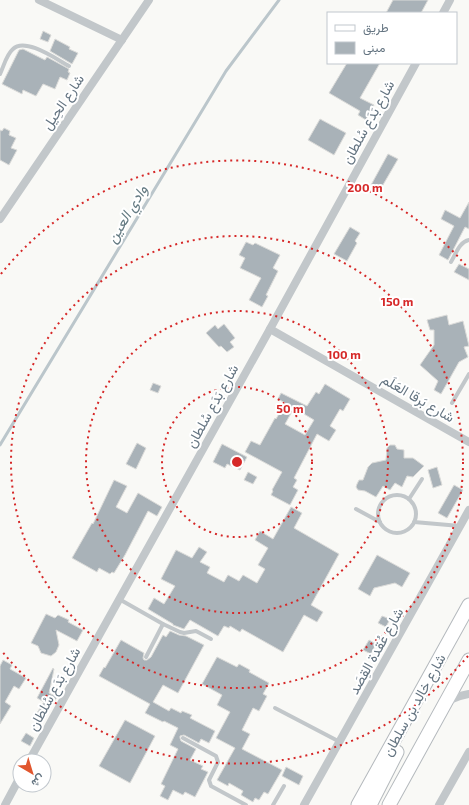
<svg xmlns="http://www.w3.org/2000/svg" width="469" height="805" font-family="'Exo 2',Vazirmatn,sans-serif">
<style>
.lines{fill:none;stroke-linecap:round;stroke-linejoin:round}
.stream{stroke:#bbc6cb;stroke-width:3}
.building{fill:#a9b2b8;stroke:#dbdbd9;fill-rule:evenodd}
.primary-casing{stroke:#b4b9bd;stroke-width:15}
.service{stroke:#c2c7ca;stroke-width:4}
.minor{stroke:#c2c7ca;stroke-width:8}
.primary{stroke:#fff;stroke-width:13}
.ring{fill:none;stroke:#d62828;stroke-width:2;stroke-dasharray:2 4}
.labels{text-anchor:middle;stroke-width:4;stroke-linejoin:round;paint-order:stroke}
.street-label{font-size:14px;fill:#647481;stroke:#fff}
.water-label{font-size:15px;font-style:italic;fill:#647a82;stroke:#fff}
.centre{fill:#d62828;stroke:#fff;stroke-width:2}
.ring-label{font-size:12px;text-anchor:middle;font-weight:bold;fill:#d62828;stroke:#fff;stroke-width:4;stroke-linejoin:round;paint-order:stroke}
</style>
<rect width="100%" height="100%" fill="#f9f9f6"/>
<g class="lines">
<!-- stream -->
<polyline class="stream" points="0,445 226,71 279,0"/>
</g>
<!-- building -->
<g class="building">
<polygon points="393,0 428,0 421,13 386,13"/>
<polygon points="43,31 51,35 48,42 40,39"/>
<polygon points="55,39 70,47 69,49 78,53 72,64 50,51"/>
<polygon points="23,49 45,60 47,57 69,69 68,72 70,73 67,80 60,77 55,89 43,84 36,96 23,90 22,94 2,84 19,50"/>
<polygon points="347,63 380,63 360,98 374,105 366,120 358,115 360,111 329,93"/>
<polygon points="320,119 346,133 334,155 308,140"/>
<polygon points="4,128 10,131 9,135 16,138 11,148 17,150 9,165 0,160 0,130 2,131"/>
<polygon points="388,154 398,159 380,190 371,185"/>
<polygon points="469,202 469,229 465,227 448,260 439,255 454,226 441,219 445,210 460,218"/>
<polygon points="350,227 360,233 355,241 357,243 347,261 334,254"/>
<polygon points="246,242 253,245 255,243 280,255 273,268 278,271 266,295 268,296 262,307 249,300 261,278 240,268 245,258 239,255"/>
<polygon points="459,264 469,269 469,280 454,272"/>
<polygon points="447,315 449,325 463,321 469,346 464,347 468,357 459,362 441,394 434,390 438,381 420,365 434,345 434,330 430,330 427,320"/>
<polygon points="224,324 235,338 230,342 234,347 227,352 221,346 219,347 206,333 215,325 218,329"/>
<polygon points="153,383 161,386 158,393 150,390"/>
<path d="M325,384L350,399L343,411L340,409L330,426L336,430L329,441L317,434L294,478L297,480L293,487L298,490L290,505L271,495L273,491L272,490L282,472L245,452L251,441L260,445L275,418L276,419L285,403L278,399L281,393L307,406L316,392L319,394ZM294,408L314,420L305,435L285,424Z"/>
<polygon points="137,443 146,448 136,469 126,464"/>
<polygon points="222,444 247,457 240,470 227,464 225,468 213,462"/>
<polygon points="390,445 395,445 397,449 404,450 404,458 413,458 424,466 413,477 407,476 402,487 395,483 390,490 383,486 376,497 365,491 358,490 356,487 357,484 359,480 363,480 368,467 372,463 386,460 387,448"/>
<polygon points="437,467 442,485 433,488 428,470"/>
<polygon points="248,472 257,477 253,484 244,480"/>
<polygon points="114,480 127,486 116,507 127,513 138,493 162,507 157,516 148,511 125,555 114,573 112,572 110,574 99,568 97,572 72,558 92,523 93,524"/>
<polygon points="454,485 463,490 447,518 438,513"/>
<polygon points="291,507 302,513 294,528 339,554 311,605 323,612 317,622 304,615 283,652 242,629 240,632 230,626 229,628 224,626 218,636 190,620 184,629 173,625 173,624 148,609 154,598 164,604 175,586 161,579 176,550 192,558 199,547 207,552 200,562 210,567 207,573 224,582 228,575 239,581 243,575 257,583 265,569 258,565 268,548 255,540 260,531 273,539"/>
<polygon points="377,555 410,573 402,587 395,583 374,588 370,596 358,589"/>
<polygon points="46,614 55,618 58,615 69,620 68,622 83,630 77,641 56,630 59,645 56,652 51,656 41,653 38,646 31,643"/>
<polygon points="382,616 390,619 386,627 378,623"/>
<polygon points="170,631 179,635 186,636 204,645 178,693 163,685 153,702 169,711 171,708 181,713 182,711 192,715 190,718 215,731 209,743 201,739 199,743 184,735 180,736 180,738 181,741 196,749 190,760 203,766 201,769 208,772 195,797 185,792 183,795 173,790 168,800 160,796 165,786 161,784 178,749 170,745 178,728 164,721 163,722 145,713 150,704 99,676 104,667 105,668 121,640 144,653 143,658 144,660 147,660 151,657 163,635 166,637"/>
<polygon points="369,640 376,644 371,654 363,650"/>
<polygon points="217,657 237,667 239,664 250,670 249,672 269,683 263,694 267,696 259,711 253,708 242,730 250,734 242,749 282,770 268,794 264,792 259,800 255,798 253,802 241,795 243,791 229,783 228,786 217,780 235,748 216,738 230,712 217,705 222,695 202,684"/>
<polygon points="3,660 12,665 10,669 26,678 19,689 14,686 5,702 11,706 0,724 0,666"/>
<polygon points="53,668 54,669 50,689 49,693 57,697 41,724 33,719 44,702 37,698"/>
<polygon points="125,720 155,736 130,783 99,766"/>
<polygon points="26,733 34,738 30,746 21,741"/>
<polygon points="286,767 303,776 299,785 282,776"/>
</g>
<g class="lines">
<!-- primary casing -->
<g class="primary-casing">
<g id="primary">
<polyline points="358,805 469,605"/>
<polyline points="370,805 397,752"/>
<polyline points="389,805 469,660"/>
</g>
</g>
<!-- service -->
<g class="service">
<path d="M0,74C4,66 6,55 13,49C25,37 56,59 69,66"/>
<path d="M451,262C456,254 459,242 469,240"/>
<polyline points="452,403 469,374"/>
<circle cx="397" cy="514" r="19"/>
<polyline points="409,499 422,479"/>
<polyline points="356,509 380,522"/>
<polyline points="414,522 460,526"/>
<polyline points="119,599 163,624 180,632 184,633 196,631 211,639"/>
<polyline points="146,657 163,624"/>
<polyline points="275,708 340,742"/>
<polyline points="183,738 216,756 218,762 209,780 211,786 246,805"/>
<polyline points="273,805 284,786"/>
</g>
<!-- minor -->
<g class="minor">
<polyline points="39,0 122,40"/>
<polyline points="443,13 450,0"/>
<polyline points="0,219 149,0"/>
<polyline points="270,329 469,442"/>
<polyline points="447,701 460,696 469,694"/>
<polyline points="29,761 270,329 416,63"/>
<polyline points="5,805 20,777"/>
<polyline points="304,805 469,510"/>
<polyline points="439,805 469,752"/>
</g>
<!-- primary -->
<use href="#primary" class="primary"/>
</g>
<!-- distance rings -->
<g class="ring">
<circle cx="237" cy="462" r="75"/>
<circle cx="237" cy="462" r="151"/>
<circle cx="237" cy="462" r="226"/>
<path d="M468 656A302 302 0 0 1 1 650M1 274A302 302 0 0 1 468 268"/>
</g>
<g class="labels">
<!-- street labels -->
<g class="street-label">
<text transform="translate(63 102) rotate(-56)" y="5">شارع الحِيل</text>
<text transform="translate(368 122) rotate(-61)" y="5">شارع بَدَع سُلطان</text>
<text transform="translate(418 398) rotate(30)" y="5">شارع بَرقا العَلَم</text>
<text transform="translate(212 406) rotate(-61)" y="5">شارع بَدَع سُلطان</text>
<text transform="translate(376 651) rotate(-61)" y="5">شارع عُقدة القِصَد</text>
<text transform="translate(54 689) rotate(-61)" y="5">شارع بَدَع سُلطان</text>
<text transform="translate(414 705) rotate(-61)" y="5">شارع خالِد بن سلطان</text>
</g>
<!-- water labels -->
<g class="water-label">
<text transform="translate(127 214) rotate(-59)" y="5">وادي العين</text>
</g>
</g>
<circle cx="237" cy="462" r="6" class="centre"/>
<g class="ring-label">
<text x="365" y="192">200 m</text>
<text x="397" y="306">150 m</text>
<text x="344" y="359">100 m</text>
<text x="290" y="413">50 m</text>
</g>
<!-- legend -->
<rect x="327" y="12" width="130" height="52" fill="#ffffff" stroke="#c1c7cd"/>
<rect x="335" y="25" width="20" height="6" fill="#ffffff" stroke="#c1c7cd"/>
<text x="363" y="32" font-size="12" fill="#647481">طريق</text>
<rect x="335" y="42" width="20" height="12" fill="#a9b2b8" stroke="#c1c7cd"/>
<text x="363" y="52" font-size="12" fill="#647481">مبنى</text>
<!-- north arrow -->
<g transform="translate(32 773) rotate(142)"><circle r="19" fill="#ffffff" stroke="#c1c7cd"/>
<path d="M0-3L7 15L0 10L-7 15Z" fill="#e1562e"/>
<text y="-6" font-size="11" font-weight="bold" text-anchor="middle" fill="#647481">ش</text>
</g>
</svg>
